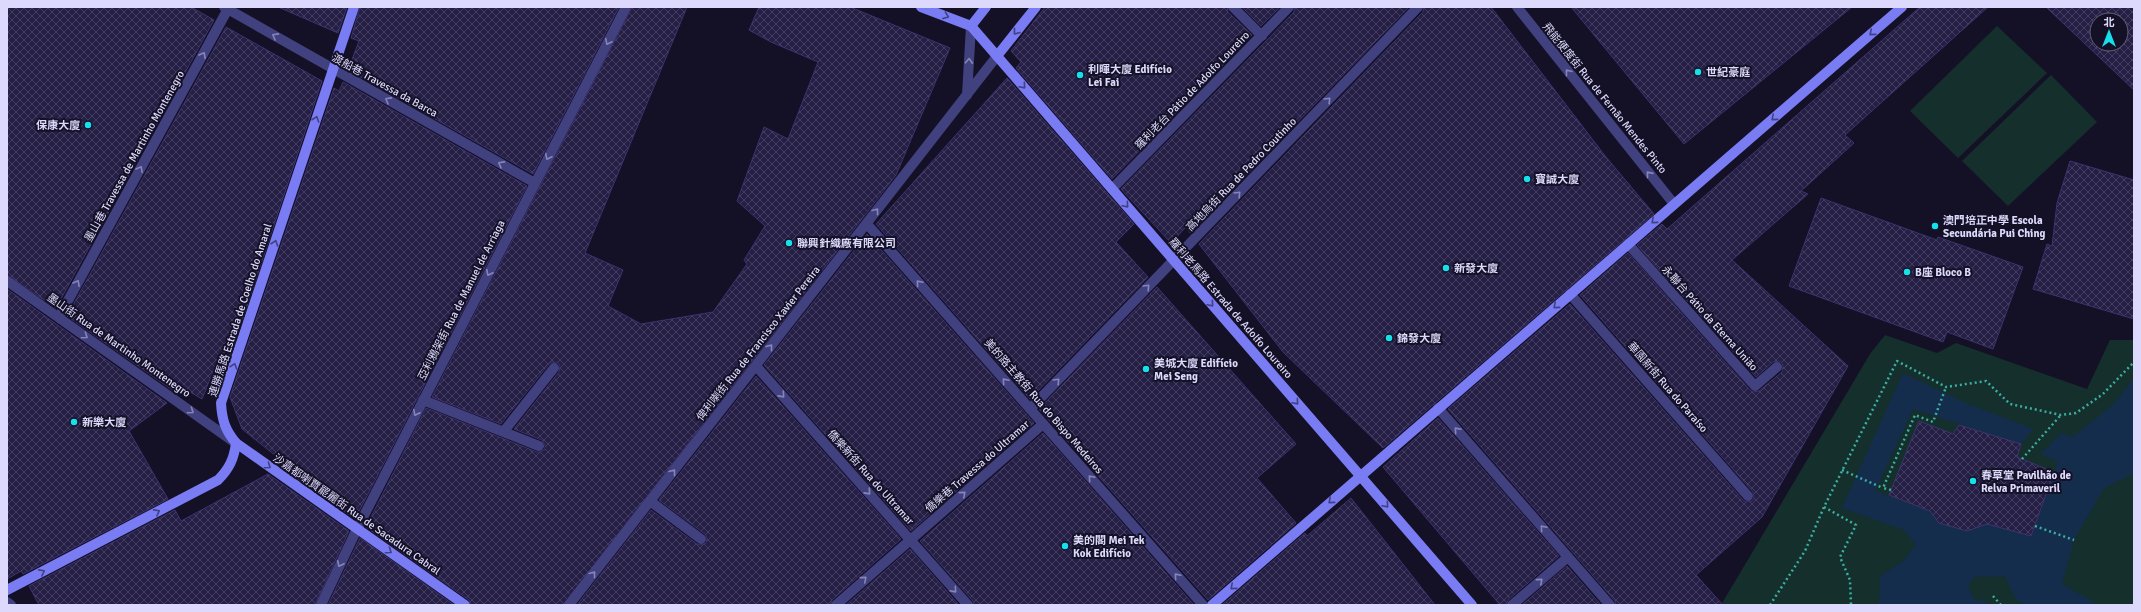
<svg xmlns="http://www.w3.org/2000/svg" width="2141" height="612" font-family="Signika,'Noto Sans SC',sans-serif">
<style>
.green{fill:#152f2d}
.water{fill:#152d4c}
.building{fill:url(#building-cross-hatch);stroke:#3c336f;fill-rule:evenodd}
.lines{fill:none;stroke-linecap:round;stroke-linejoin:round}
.path{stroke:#3aafa2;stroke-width:2.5;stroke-dasharray:2 3;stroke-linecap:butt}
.lane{stroke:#414180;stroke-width:10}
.street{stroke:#414180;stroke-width:10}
.secondary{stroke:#797cf3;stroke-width:10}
.oneway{stroke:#414182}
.oneway2{stroke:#8785b8}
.poi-dot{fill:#16e0eb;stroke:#141126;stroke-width:1.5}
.labels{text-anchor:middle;stroke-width:4;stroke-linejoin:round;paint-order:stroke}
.poi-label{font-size:11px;font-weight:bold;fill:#dcd9fc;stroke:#141126;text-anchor:start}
.street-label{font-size:11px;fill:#dcd9fc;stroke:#141126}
</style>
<defs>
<pattern id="building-cross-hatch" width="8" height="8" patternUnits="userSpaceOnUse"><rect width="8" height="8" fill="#251f45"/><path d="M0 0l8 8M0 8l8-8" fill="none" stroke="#443f61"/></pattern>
</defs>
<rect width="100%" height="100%" fill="#141126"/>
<!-- green -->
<g class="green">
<polygon points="1997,26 2047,73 1958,158 1910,111"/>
<polygon points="2051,75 2097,122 2008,206 1962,161"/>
<polygon points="1885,335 1937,353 1956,343 2087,389 2110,340 2134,340 2134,605 1721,605 1870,354"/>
</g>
<!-- water -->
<polygon class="water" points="1903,373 1963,402 2033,429 2021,444 1913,409 1875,491 1930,511 1939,523 1967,531 1987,524 2031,536 2058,462 2041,454 2061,433 2073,437 2114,404 2134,378 2134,473 2104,488 2074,540 2062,584 2095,603 2094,605 2028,605 2016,600 2005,576 1974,577 1968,586 1974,599 1985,601 1989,605 1878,605 1880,596 1880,576 1902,562 1916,545 1904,530 1842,508"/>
<!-- building -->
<g class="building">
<polygon points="7,7 191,7 214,20 56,308 7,275"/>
<polygon points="278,7 347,7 338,33"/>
<polygon points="360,7 619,7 533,174 348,70 359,41 351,38"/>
<polygon points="632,7 687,7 585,253 623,270 608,306 641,324 713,312 747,264 744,260 765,226 737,201 764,127 788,139 818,62 771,42 749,30 759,7 850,7 950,48 896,175 563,605 471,605 469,600 366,527 426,408 537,452 540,452 545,449 545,445 542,440 514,429 559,372 560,366 558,363 552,362 549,364 501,424 432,397"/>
<polygon points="1045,7 1227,7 1228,12 1252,35 1112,179 1016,68 1021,62 1011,51"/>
<polygon points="1242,7 1280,7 1261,26"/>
<polygon points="1295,7 1409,7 1190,233 1186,227 1171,243 1121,189 1267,40 1294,12"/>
<polygon points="1424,7 1491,7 1606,157 1654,214 1383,448 1283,352 1199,244 1423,12"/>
<polygon points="1571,7 1852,7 1684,144"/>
<polygon points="1920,7 1988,7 1845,135 1854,143 1801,191 1808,194 1732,260 1848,366 1762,517 1696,575 1723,605 1616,605 1615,601 1448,409 1570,304 1743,500 1746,502 1752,501 1754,498 1753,492 1580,295 1628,253 1750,390 1753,392 1759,391 1782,372 1783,366 1782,363 1779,361 1773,362 1756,377 1637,245 1662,224 1667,229"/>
<path d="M2046,7H2134V90ZM2097,20H2121V44H2097Z"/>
<polygon points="226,27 322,81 223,378 217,362 202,399 185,389 178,394 67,316"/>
<polygon points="1007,78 1134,224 1116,242 1148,277 1030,399 876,224"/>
<polygon points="343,82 527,186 355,519 281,467 286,464 242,429 230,397 334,88 339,91"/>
<polygon points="2070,161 2134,180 2134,319 2033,289 2047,244 2052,246 2057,203"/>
<polygon points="1821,198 1937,240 1938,237 2023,267 1993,349 1947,332 1943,342 1789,286"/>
<polygon points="867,234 1034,423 911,531 764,365"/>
<polygon points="1157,287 1296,444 1257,478 1296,523 1208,600 1039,409"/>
<polygon points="7,289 167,403 129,431 168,499 23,574 21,571 7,579"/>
<polygon points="756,376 901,539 832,600 830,605 577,605 651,510 697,544 701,545 706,543 707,539 705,534 659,500"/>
<polygon points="1438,418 1559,556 1508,600 1506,605 1500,605 1383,467"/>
<polygon points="1919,421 1953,434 1959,425 2021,444 2017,457 2054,472 2031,536 1987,524 1967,531 1939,523 1930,511 1889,495"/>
<polygon points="1043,433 1194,605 974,605 973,601 920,541"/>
<polygon points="268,474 349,531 315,605 39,605 29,586 175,510 181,521"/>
<polygon points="1351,498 1435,605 1222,605 1305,533 1307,536"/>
<polygon points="360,538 454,605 328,605"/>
<polygon points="910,549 959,605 846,605"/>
<polygon points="1567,566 1601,605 1522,605"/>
</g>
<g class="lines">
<!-- path -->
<g class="path">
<polyline points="2022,459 2060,416"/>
<polyline points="1842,470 1883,488"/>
<polyline points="1891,490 1883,488 1915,415 1933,422 1946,387"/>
<polyline points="1824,507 1856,525 1840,557 1850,580 1851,605"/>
<polyline points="2035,526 2074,540"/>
<polyline points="1993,596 2001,605"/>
<polyline points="1770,605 1805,551 1824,507 1897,361 1946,387 1986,381 2010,404 2061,415 2076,413 2103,394 2134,362"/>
</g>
<!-- lane -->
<polyline class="lane" points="1233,7 1262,36"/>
<!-- street -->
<g class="street">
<polyline points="224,7 535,183"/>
<polyline points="1517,7 1674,204"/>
<polyline points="967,95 971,26"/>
<polyline points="1112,189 1289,7"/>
<polyline points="867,224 1203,605"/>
<polyline points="1628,244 1755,386 1777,367"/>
<polyline points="7,281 234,442"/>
<polyline points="1570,294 1748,496"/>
<polyline points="59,317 229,7"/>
<polyline points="756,366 968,605"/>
<polyline points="423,400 539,446"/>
<polyline points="1438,408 1610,605"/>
<polyline points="1030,409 1418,7"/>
<polyline points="504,431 554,368"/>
<polyline points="650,501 701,539"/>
<polyline points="7,602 11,605"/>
<polyline points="321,605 357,529 626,7"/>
<polyline points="569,605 997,56"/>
<polyline points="836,605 1043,424"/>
<polyline points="1512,605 1568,557"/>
</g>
<!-- secondary -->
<g class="secondary">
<polyline points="921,7 971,26 1472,605"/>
<polyline points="971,26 986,7"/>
<polyline points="997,56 1036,7"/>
<polyline points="236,443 465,605"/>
<path d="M7,590L218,480C229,469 234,459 236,443C225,430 222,420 221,403L354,7"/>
<polyline points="1212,605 1902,7"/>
</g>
</g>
<!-- one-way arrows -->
<defs><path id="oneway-chevron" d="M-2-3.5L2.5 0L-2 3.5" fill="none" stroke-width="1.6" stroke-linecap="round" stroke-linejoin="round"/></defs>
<g class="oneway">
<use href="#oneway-chevron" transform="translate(946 16) rotate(21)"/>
<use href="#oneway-chevron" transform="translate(1016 32) rotate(128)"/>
<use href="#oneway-chevron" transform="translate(1872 33) rotate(139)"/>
<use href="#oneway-chevron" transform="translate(1023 86) rotate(49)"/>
<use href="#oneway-chevron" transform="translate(1774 118) rotate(139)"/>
<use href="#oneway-chevron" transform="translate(316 119) rotate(-71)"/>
<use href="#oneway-chevron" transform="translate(1126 205) rotate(49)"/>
<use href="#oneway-chevron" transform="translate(1654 221) rotate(139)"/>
<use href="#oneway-chevron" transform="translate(275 243) rotate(-71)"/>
<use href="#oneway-chevron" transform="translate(1211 304) rotate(49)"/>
<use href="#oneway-chevron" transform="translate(1556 306) rotate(139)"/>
<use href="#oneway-chevron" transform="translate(234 366) rotate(-71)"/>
<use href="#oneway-chevron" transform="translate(1296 402) rotate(49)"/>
<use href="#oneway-chevron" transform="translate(268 466) rotate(35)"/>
<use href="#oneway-chevron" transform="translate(1331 501) rotate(139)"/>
<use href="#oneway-chevron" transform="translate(1386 505) rotate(49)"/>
<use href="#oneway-chevron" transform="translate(157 512) rotate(-28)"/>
<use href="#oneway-chevron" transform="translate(389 551) rotate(35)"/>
<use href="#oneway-chevron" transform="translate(42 572) rotate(-28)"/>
<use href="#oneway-chevron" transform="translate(1233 587) rotate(139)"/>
</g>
<g class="oneway2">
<use href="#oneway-chevron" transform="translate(275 36) rotate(-151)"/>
<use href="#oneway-chevron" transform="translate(608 42) rotate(117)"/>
<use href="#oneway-chevron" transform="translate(203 55) rotate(-61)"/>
<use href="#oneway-chevron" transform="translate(969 61) rotate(-87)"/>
<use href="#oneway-chevron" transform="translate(1568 72) rotate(-128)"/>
<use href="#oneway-chevron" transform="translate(388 100) rotate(-151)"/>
<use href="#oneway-chevron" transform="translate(1328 100) rotate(-46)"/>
<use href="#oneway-chevron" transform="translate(548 157) rotate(117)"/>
<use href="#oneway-chevron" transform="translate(501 164) rotate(-151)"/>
<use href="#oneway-chevron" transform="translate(140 169) rotate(-61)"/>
<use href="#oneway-chevron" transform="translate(1649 174) rotate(-129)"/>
<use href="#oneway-chevron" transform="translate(1238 194) rotate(-46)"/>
<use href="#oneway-chevron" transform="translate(876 211) rotate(-52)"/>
<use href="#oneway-chevron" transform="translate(489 273) rotate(117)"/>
<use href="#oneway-chevron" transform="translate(77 283) rotate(-61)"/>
<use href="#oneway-chevron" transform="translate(919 283) rotate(-131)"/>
<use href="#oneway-chevron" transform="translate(1147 287) rotate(-46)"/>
<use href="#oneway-chevron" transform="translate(85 336) rotate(35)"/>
<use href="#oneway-chevron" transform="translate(770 347) rotate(-52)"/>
<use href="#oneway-chevron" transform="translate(1005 381) rotate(-131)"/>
<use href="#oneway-chevron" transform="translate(1057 381) rotate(-46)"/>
<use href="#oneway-chevron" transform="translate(782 395) rotate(48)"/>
<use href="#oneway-chevron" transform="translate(191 411) rotate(35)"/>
<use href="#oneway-chevron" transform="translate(416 413) rotate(117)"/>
<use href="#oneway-chevron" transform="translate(1457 430) rotate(-131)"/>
<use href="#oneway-chevron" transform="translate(673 472) rotate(-52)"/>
<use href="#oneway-chevron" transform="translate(1091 478) rotate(-131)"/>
<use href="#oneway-chevron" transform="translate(868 492) rotate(48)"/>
<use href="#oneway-chevron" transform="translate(963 494) rotate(-41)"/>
<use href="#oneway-chevron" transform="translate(1543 528) rotate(-131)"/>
<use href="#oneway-chevron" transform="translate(340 564) rotate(115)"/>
<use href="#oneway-chevron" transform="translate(593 574) rotate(-52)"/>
<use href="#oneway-chevron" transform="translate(1177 576) rotate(-131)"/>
<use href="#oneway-chevron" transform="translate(864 579) rotate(-41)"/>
<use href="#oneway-chevron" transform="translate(1540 581) rotate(-40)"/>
<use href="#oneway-chevron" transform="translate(954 590) rotate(49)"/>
</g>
<!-- markers -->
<g class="poi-dot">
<circle cx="1698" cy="72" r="4"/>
<circle cx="1080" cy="75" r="4"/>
<circle cx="88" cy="125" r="4"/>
<circle cx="1527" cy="179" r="4"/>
<circle cx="1935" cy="226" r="4"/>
<circle cx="789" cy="243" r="4"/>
<circle cx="1446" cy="268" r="4"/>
<circle cx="1907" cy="272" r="4"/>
<circle cx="1389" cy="338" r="4"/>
<circle cx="1146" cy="369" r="4"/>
<circle cx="74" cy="422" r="4"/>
<circle cx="1973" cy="481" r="4"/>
<circle cx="1065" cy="546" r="4"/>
</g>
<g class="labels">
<!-- poi labels -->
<g class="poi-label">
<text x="1088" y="73">利暉大廈 Edifício<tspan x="1088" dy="13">Lei Fai</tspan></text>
<text x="1706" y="76">世紀豪庭</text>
<text x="80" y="129" text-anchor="end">保康大廈</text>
<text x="1535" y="183">寶誠大廈</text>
<text x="1943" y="224">澳門培正中學 Escola<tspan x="1943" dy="13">Secundária Pui Ching</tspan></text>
<text x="797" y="247">聯興針織廠有限公司</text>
<text x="1454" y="272">新發大廈</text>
<text x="1915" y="276">B座 Bloco B</text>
<text x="1397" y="342">錦發大廈</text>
<text x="1154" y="367">美城大廈 Edifício<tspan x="1154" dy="13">Mei Seng</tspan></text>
<text x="82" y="426">新樂大廈</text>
<text x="1981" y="479">春草堂 Pavilhão de<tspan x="1981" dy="13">Relva Primaveril</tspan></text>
<text x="1073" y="544">美的閣 Mei Tek<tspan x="1073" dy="13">Kok Edifício</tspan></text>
</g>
<!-- street labels -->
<g class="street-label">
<text transform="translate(385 85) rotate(29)" y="4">渡船巷 Travessa da Barca</text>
<text transform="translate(1192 90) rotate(-46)" y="4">羅利老台 Pátio de Adolfo Loureiro</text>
<text transform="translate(1605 98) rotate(51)" y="4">飛能便度街 Rua de Fernão Mendes Pinto</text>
<text transform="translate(134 156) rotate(-61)" y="4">墨山巷 Travessa de Martinho Montenegro</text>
<text transform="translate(1241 174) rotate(-46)" y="4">高地烏街 Rua de Pedro Coutinho</text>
<text transform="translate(461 300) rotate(-63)" y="4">亞利鴉架街 Rua de Manuel de Arriaga</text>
<text transform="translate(1231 308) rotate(49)" y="4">羅利老馬路 Estrada de Adolfo Loureiro</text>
<text transform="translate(240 310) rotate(-72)" y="4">連勝馬路 Estrada de Coelho do Amaral</text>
<text transform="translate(1710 318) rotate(48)" y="4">永聯台 Pátio da Eterna União</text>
<text transform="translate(758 343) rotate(-52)" y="4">俾利喇街 Rua de Francisco Xavier Pereira</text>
<text transform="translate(119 345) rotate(35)" y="4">墨山街 Rua de Martinho Montenegro</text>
<text transform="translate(1668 387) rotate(49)" y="4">華園新街 Rua do Paraíso</text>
<text transform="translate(1044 406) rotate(49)" y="4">美的路主教街 Rua do Bispo Medeiros</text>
<text transform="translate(977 466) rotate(-41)" y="4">僑樂巷 Travessa do Ultramar</text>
<text transform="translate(871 477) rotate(48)" y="4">僑樂新街 Rua do Ultramar</text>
<text transform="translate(357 514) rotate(35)" y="4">沙嘉都喇賈罷麗街 Rua de Sacadura Cabral</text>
</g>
</g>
<!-- border -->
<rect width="2141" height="612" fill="none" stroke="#dcd9fc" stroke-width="16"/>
<!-- north arrow -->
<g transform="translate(2109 32)"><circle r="19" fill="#141126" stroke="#64617c"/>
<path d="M0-3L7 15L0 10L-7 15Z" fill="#16e0eb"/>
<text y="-6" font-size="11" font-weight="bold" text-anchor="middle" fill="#dcd9fc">北</text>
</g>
</svg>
